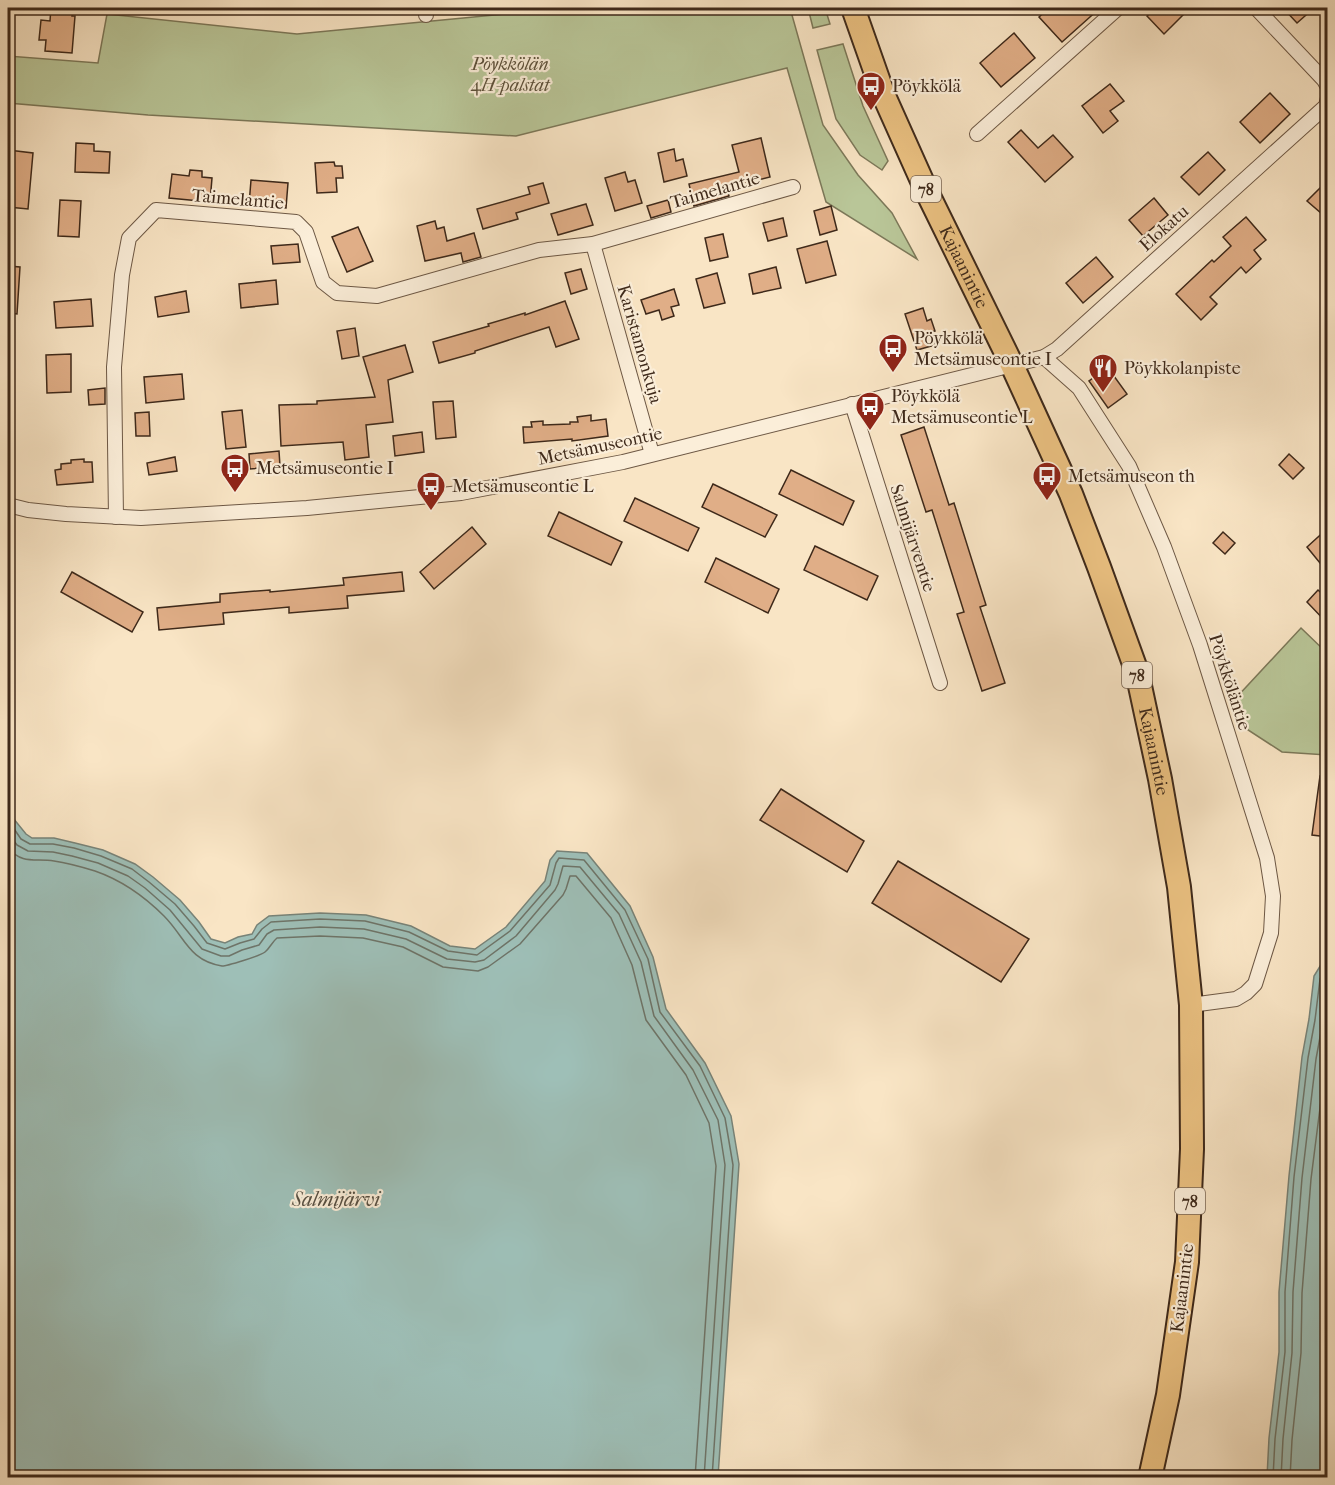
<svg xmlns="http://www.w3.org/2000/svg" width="1335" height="1485" font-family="'IM FELL French Canon',serif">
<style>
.green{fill:#b9c698;stroke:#7c7859;stroke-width:1.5}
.water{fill:#9ebfb7;stroke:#788378;stroke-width:1.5}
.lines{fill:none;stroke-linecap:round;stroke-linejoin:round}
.shore{stroke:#6e7468;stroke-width:1.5}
.building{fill:#e0ae87;stroke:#3e291a;stroke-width:1.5}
.street-casing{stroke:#6d5845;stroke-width:16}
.primary-casing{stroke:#3e291a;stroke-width:26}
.street{stroke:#fbeed9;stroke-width:14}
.primary{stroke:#ecc282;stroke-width:22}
.labels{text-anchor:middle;stroke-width:4.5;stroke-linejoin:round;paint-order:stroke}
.shield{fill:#fbeed9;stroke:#776453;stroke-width:1.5}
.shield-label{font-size:16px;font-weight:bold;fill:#3e291a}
.park-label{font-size:18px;font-style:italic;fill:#5d503a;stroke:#fbeed9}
.poi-label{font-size:18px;fill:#3e291a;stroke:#fbeed9;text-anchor:start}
.street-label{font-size:18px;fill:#3e291a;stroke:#fbeed9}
.water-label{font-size:20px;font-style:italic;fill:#564e41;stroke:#fbeed9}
</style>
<rect width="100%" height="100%" fill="#f9e5c5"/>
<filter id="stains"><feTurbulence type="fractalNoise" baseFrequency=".00333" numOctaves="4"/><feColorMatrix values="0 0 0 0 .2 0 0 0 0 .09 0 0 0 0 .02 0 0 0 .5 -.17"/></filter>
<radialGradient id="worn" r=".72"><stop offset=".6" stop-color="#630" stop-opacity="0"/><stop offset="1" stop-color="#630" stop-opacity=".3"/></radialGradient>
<!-- green -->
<g class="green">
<polygon points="517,8 790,8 823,125 858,175 892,213 917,259 826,202 787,68 516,136 148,115 8,103 8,56 98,63 107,14 297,34 515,13"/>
<polygon points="808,8 825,8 830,24 813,28"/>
<polygon points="843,44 863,106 888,161 882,170 860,155 836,119 817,50"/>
<polygon points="1301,628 1327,653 1327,755 1282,752 1245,728 1235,699"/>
</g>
<!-- water -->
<g class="water">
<polygon points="8,813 9,813 26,834 32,838 54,838 75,843 103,850 135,864 153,877 180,900 199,922 211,939 225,943 238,937 252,934 257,925 269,916 320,913 366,915 411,926 450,946 475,949 506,927 545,881 550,860 557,851 587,853 630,906 653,957 666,1009 705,1063 731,1116 739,1164 718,1477 8,1477"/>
<polygon points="1327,955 1327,1477 1267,1477 1269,1438 1279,1352 1279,1292 1289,1176 1302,1057 1309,1019 1314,976"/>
</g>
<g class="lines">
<!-- shore -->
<g class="shore">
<polyline points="8,820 21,839 30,844 53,844 74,848 101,856 132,869 149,882 175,904 194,926 207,943 225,949 240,943 254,939 262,929 271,922 320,919 365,921 409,932 448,951 477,955 510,931 550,885 556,863 559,858 584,860 625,910 648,959 660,1012 700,1066 725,1118 733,1165 712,1478"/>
<polyline points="8,833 17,845 28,851 53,852 72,856 98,863 128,876 145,888 170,910 202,949 221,956 229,956 242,950 259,945 267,934 274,930 320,927 364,929 406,939 447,959 475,962 484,960 516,936 555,890 558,884 563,866 580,867 619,914 641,962 654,1016 693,1070 718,1120 725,1165 704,1478"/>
<path d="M8,848C23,865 35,858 54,861C68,863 82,867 95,871C121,880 145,897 164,916C185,937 189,961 222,966C227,966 260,956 265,952C270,948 272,942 277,938L320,936L363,938L403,947L443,967L478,971L488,967L520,944L563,895L566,889L570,876H576L611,918L632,965L646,1020L686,1075L709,1123L716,1166L695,1478"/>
<polyline points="1273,1478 1275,1439 1285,1352 1285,1292 1294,1177 1308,1058 1315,1020 1320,979 1328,966"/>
<polyline points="1281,1478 1283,1439 1292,1353 1293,1292 1302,1178 1316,1059 1323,1021 1328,981"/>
<polyline points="1290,1478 1292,1440 1301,1353 1302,1293 1311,1179 1328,1045"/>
</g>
</g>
<!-- building -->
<g class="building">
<polygon points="51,8 73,9 72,16 75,16 72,53 45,51 46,40 39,40 41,20 50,21"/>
<polygon points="1049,8 1100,8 1062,42 1039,17"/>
<polygon points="1156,8 1190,8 1164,34 1147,16"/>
<polygon points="1283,8 1314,8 1297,23"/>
<polygon points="1014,33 1035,58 1001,87 980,63"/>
<polygon points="1110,84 1124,101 1110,111 1118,121 1103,133 1082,106"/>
<polygon points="1270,93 1290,114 1260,143 1240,122"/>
<polygon points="1021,130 1038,148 1053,135 1073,157 1045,182 1008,142"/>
<polygon points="761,138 770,177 727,188 729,196 694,206 689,184 739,172 732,145"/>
<polygon points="76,143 94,144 94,151 110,152 109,173 75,172"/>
<polygon points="674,149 676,161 683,159 687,176 664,182 658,153"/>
<polygon points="8,150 33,153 28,209 8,207"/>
<polygon points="1208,152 1225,170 1199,195 1181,177"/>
<polygon points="334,162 335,166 342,166 343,178 336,178 337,192 317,193 315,163"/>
<polygon points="190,170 202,171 202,177 212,178 210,202 169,198 172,174 189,176"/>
<polygon points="625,172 628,182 635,180 642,203 615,211 605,178"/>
<polygon points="251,180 288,183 286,208 249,205"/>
<polygon points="543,183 549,203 516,213 518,219 483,229 477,209 530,194 528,187"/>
<polygon points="1320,188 1328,195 1328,219 1307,201"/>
<polygon points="1154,198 1168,215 1143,236 1129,220"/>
<polygon points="60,200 81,201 79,237 58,236"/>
<polygon points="668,200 671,212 651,218 647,206"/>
<polygon points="586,204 593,225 558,235 551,214"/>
<polygon points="831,206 837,230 820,235 814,211"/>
<polygon points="1246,217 1266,240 1254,250 1261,259 1246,273 1241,267 1210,297 1217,304 1201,320 1176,294 1212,260 1214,262 1231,246 1223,237"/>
<polygon points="783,218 787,236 768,241 763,223"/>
<polygon points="435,221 437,229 444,227 447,241 474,233 481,257 463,262 461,253 425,261 417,226"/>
<polygon points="358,227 373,261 347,272 332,237"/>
<polygon points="723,234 728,257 710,261 705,238"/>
<polygon points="827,241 836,275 806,283 797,249"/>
<polygon points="298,244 300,262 273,264 271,246"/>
<polygon points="1096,257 1113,277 1083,303 1066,283"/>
<polygon points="8,266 20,267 17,314 8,313"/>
<polygon points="776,267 781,288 753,294 749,274"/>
<polygon points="581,269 587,289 571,294 565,273"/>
<polygon points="717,273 725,303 704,308 696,279"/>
<polygon points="276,280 278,304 241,308 239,284"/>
<polygon points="674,289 679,305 671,307 674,316 662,320 659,310 646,314 641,300"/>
<polygon points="186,291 189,312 158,317 155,297"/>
<polygon points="91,299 93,326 56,328 54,302"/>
<polygon points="565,301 579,339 556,347 549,327 475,351 475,353 439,363 433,342 489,326 488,324 525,313 525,315"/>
<polygon points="923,308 927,321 931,319 935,331 931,332 935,345 917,350 905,314"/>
<polygon points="355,328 359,356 342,359 337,331"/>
<polygon points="405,345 413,372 388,380 393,422 366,425 369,457 345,460 343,442 281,446 279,405 317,404 317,401 375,397 363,357"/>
<polygon points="71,354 71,392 47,393 46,355"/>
<polygon points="1111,372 1127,394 1108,408 1089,381 1100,373 1103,378"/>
<polygon points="182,374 184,399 146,403 144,377"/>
<polygon points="105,388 105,404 89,405 88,390"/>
<polygon points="453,401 456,437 436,439 433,402"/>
<polygon points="242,410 246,447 226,449 222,412"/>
<polygon points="149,412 150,436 136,436 135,413"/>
<polygon points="591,415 591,421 606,419 608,436 572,441 572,439 524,443 523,427 532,427 531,422 543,421 543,425 570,424 570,422 578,422 577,417"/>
<polygon points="924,427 949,505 954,503 986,605 980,607 1005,683 982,691 957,614 964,612 932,510 926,512 901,435"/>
<polygon points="422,432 424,452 395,456 393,436"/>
<polygon points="279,451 280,466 250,469 249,454"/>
<polygon points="1289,454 1304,468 1293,479 1279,465"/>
<polygon points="175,457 177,471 149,475 147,463"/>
<polygon points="84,459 84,462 92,462 93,482 57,485 55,470 61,469 61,464 71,463 71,460"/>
<polygon points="791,470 854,501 843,525 779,494"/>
<polygon points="713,484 777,515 765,537 702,507"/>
<polygon points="635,498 699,528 688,551 624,521"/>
<polygon points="559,512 622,542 611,565 548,536"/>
<polygon points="472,527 486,544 434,589 420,572"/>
<polygon points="1328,528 1328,557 1320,563 1307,547"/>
<polygon points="1223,532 1235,543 1225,554 1213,543"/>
<polygon points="815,546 878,576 867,600 804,570"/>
<polygon points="716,558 779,589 768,613 705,582"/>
<polygon points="72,572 143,612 132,632 61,592"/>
<polygon points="402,572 404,591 347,596 348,608 289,613 289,607 223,613 224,624 159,630 157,608 220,602 220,594 270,590 270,592 344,585 343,578"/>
<polygon points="1318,590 1328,599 1328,624 1307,602"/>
<polygon points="1320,776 1328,776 1328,837 1312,835"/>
<polygon points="781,789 864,841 847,872 760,820"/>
<polygon points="898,861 1029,939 1001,982 872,903"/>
</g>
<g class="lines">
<!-- street casing -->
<g class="street-casing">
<g id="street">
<polyline points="1256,8 1324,80 1328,87"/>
<polyline points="426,15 426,8"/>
<polyline points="977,134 1118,8"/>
<polyline points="593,244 652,454"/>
<polyline points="1044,357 1079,388 1129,466 1164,547 1200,645 1267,858 1273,896 1271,933 1255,984 1246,993 1236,999 1191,1005"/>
<polyline points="852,404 940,683"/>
<polyline points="8,505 28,510 66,514 141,518 307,508 461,493 623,462 1044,357 1057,349 1326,106 1328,98"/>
<polyline points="116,517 114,367 122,275 129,238 156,210 296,222 306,232 323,282 337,293 377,296 539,250 593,244 793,187"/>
</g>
</g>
<!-- primary casing -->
<g class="primary-casing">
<g id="primary">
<path id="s1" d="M853,8L884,96L927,192L1012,365L1071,494L1099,567L1137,672L1160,779L1179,887L1191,1005L1192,1149L1187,1262L1168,1395L1150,1478"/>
</g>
</g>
<!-- street -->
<use href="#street" class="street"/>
<!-- primary -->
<use href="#primary" class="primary"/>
</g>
<!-- icons -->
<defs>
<g id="bus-pin" transform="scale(1.5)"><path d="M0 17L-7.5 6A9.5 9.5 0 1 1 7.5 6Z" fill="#8f2418" stroke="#fbeed9"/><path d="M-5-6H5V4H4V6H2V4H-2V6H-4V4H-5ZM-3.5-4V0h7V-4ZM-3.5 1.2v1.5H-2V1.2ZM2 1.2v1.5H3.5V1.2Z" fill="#fff"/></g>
<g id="restaurant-pin" transform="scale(1.5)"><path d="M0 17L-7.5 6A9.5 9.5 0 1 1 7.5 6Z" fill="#8f2418" stroke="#fbeed9"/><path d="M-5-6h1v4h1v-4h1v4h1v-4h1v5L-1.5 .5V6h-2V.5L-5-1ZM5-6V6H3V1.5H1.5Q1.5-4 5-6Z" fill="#fff"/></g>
</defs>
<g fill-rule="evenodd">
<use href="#bus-pin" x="871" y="86"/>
<use href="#bus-pin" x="893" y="348"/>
<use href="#restaurant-pin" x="1103" y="368"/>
<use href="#bus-pin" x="870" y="406"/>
<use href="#bus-pin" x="235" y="468"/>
<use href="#bus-pin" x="1047" y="476"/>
<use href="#bus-pin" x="431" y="486"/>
</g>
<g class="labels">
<!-- shield labels -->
<g class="shield">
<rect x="911" y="176" width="30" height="26" rx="4.5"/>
<rect x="1122" y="662" width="30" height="26" rx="4.5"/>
<rect x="1175" y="1188" width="30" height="26" rx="4.5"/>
</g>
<g class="shield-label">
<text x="926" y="195">78</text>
<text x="1137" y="681">78</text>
<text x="1190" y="1207">78</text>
</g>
<!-- park labels -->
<g class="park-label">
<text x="510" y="70">Pöykkölän<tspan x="510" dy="21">4H-palstat</tspan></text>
</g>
<!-- poi labels -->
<g class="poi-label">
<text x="892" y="92">Pöykkölä</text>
<text x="914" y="344">Pöykkölä<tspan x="914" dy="21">Metsämuseontie I</tspan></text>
<text x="1124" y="374">Pöykkolanpiste</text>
<text x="891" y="402">Pöykkölä<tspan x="891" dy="21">Metsämuseontie L</tspan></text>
<text x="256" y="474">Metsämuseontie I</text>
<text x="1068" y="482">Metsämuseon th</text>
<text x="452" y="492">Metsämuseontie L</text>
</g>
<!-- street labels -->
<g class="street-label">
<text transform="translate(715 190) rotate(-16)" y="6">Taimelantie</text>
<text transform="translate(238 199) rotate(5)" y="6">Taimelantie</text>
<text transform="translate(1164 228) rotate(-42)" y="6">Elokatu</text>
<text dy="6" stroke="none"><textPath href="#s1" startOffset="282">Kajaanintie</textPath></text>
<text transform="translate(640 344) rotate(74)" y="6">Karistamonkuja</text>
<text transform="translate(600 446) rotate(-12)" y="6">Metsämuseontie</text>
<text transform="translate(913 538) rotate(72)" y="6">Salmijärventie</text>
<text transform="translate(1230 682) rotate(72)" y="6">Pöykköläntie</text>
<text dy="6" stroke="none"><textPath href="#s1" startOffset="804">Kajaanintie</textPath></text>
<text transform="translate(1182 1288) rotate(-83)" y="6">Kajaanintie</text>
</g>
<!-- water labels -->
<g class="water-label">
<text x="336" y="1206">Salmijärvi</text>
</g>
</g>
<!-- margin -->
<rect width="1335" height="1485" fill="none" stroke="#f9e5c5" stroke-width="30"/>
<rect x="9" y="9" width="1317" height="1467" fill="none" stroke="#3e291a" stroke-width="3"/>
<rect x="15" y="15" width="1305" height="1455" fill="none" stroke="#3e291a" stroke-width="1.5"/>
<rect width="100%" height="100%" filter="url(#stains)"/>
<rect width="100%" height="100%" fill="url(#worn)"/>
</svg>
